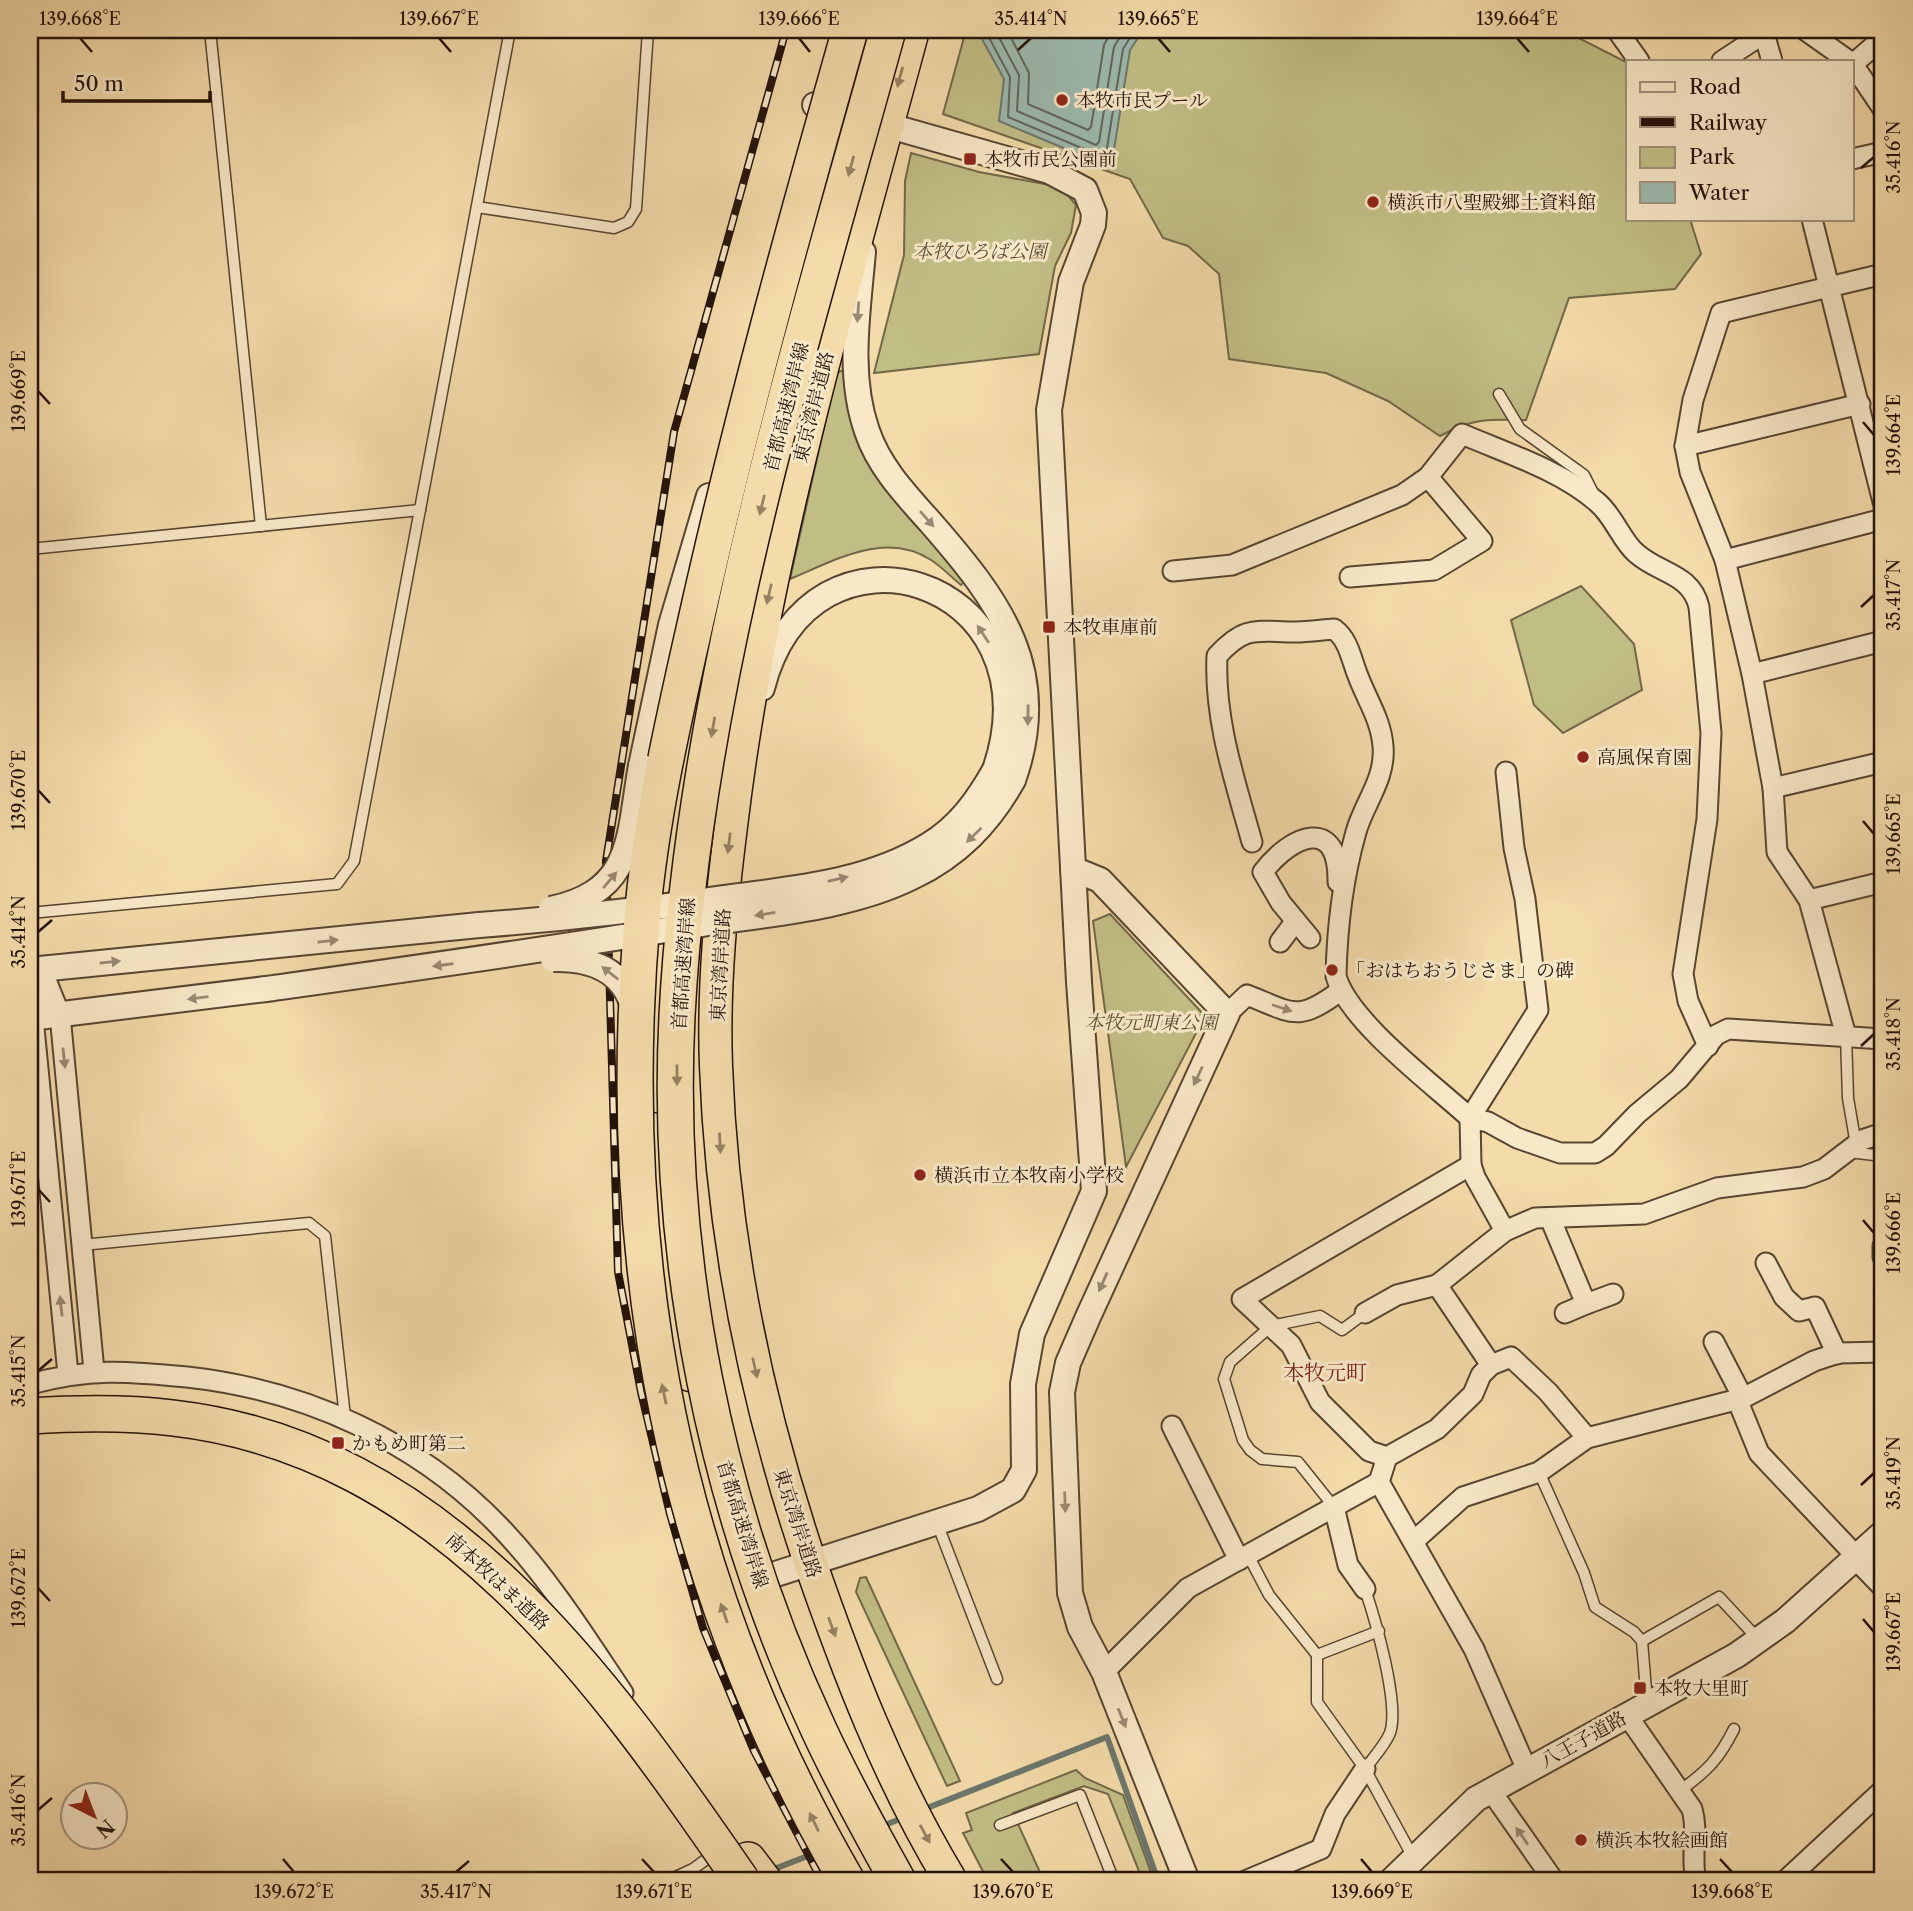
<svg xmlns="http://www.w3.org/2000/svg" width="1913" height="1911" font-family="'Libre Caslon Text','Noto Serif JP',serif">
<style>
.green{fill:#c1be85;stroke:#726847;stroke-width:2}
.water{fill:#9cbaaf;stroke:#6c776d;stroke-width:2}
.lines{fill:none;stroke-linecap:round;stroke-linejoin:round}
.shore{stroke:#60665c;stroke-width:2}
.stream{stroke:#6c776d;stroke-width:6}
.service-casing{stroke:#584431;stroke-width:13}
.minor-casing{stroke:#584431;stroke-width:23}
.tertiary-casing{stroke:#584431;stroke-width:28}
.trunk-casing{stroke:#241209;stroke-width:35}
.motorway-casing{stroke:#241209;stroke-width:38}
.service{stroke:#f8e8c8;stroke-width:10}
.minor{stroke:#f8e8c8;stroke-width:19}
.tertiary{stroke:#f8e8c8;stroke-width:24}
.trunk{stroke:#f4dbaa;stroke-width:32}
.motorway{stroke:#f4dbaa;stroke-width:35}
.rail-casing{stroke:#241209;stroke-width:8}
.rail{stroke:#f8e8c8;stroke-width:5;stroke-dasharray:16;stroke-linecap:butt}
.tertiary-bridge-casing{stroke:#584431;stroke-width:28;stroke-linecap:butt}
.motorway-bridge-casing{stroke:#241209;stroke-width:38;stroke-linecap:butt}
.tertiary-bridge{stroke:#f8e8c8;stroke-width:24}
.motorway-bridge{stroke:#f4dbaa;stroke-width:35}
.oneway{fill:#968162}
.oneway2{fill:#998872}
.ticks{fill:none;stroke:#241209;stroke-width:2.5}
.poi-dot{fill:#8f2418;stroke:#f8e8c8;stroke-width:2.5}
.labels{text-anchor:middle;stroke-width:6;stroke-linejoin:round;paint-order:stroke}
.poi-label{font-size:19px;fill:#241209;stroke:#f8e8c8;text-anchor:start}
.park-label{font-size:19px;font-style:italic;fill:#5b4e34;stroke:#f8e8c8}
.street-label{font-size:19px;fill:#241209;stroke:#f8e8c8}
.neighbourhood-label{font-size:21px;fill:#7a1f14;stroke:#f8e8c8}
.neatline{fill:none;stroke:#241209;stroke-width:2.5}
.ticks-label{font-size:18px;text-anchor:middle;fill:#241209}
</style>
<rect width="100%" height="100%" fill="#f4dbaa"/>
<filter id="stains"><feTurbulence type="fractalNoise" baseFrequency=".00286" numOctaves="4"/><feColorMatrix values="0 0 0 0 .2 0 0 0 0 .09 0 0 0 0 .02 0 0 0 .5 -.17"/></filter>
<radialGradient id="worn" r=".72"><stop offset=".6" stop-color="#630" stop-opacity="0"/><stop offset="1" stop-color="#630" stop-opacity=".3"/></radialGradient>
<!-- green -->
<g class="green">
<path d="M966,30H1563L1628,63V219H1690L1701,254L1675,289L1569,298L1526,420C1489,419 1473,418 1440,436L1388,401L1326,373L1229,359L1219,274L1188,246L1163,238L1130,179L943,114Z"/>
<polygon points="911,153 979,172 1061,187 1076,205 1071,233 1055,266 1039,354 874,373 904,255 905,181"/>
<path d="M843,370L848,373L885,484L964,582L961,585C951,577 942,567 931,560C885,530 834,561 790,579L836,374Z"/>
<polygon points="1581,586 1634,644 1642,690 1563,733 1534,705 1511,620"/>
<polygon points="1110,914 1205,1016 1126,1167 1093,921"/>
<polygon points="866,1577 960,1781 947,1786 856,1592 860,1578"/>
<polygon points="1076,1770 1085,1778 1123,1795 1154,1881 1143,1881 1108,1794 1084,1786 1013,1813 1044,1881 988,1881 963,1833 972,1830 966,1813"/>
</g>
<!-- water -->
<polygon class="water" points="977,30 1143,30 1130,50 1111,168 999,121 1004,79"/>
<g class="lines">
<!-- shore -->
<g class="shore">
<polyline points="985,30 1010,77 1008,117 1103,157 1106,154 1123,49 1135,30"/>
<polyline points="995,30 1019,75 1017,111 1096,145 1099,142 1114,47 1124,30"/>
<polyline points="1007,30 1029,73 1028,104 1088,130 1091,127 1104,45 1112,30"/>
</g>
<!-- stream -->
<g class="stream">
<polyline points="922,1810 1107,1737 1158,1881"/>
<polyline points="880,1827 905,1817"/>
<polyline points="769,1871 818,1852"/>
</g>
<!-- service casing -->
<g class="service-casing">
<g id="service">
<polyline points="210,30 261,526"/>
<polyline points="477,207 614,228 628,222 636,209 648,30"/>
<polyline points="1499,394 1520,429 1584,475 1593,493"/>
<polyline points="30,549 420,510"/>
<polyline points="30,913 337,884 354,861 510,30"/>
<polyline points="1846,1036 1848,1098 1856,1145"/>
<polyline points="1849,1152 1883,1156"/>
<polyline points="82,1245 309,1223 325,1236 345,1417"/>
<polyline points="1539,1472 1584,1573 1595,1607 1634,1632 1642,1641 1647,1703"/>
<polyline points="1334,1507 1298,1462 1262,1459 1250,1450 1243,1440 1224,1379 1230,1362 1271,1326 1320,1316 1342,1330 1365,1313"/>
<polyline points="937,1523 997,1679"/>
<polyline points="1248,1555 1269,1595 1317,1655 1317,1702 1365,1769 1414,1859"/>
<path d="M1365,1589C1375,1619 1400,1704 1390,1733C1385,1745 1373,1758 1365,1769"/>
<polyline points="1642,1641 1719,1597 1759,1640"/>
<polyline points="1317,1655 1379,1631"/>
<path d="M1681,1790C1708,1770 1719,1759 1734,1729"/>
<polyline points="1000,1825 1080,1795 1114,1881"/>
<polyline points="667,1881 693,1869 715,1853"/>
</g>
</g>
<!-- minor casing -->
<g class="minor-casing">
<g id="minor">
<polyline points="1617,30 1639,61"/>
<polyline points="1763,30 1772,61"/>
<polyline points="1805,30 1849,61"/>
<polyline points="1722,61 1769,30"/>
<polyline points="1852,63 1883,109"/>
<polyline points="1853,64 1883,38"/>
<polyline points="1852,159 1883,152"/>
<polyline points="1812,219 1883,502"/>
<polyline points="1685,446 1860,404"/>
<polyline points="1725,560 1883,519"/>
<path d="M1173,571L1232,565L1402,495L1428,477L1462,434C1506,453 1560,470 1597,502C1614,516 1621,540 1636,553C1659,574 1691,573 1699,607L1711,733L1707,819L1683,974L1688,1001L1708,1046"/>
<polyline points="1350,577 1434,570 1482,541 1428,477"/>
<polyline points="1752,674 1883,641"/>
<polyline points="1773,788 1883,762"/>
<path d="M1252,842C1235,781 1214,720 1217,656C1246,624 1257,632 1296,632C1308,632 1321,630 1334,629C1349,640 1351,659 1358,676C1367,700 1381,720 1383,746C1386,779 1364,803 1356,832C1343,878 1337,929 1336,976C1348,1021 1434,1085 1470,1118L1538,1010L1525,899L1514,848L1506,772"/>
<polyline points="1809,900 1883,882"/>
<path d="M1310,938L1281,903L1263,872C1291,835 1339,815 1338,882"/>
<polyline points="1280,942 1295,922"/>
<polyline points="42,969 33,1018 68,1374"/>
<polyline points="42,970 60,1015 94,1371"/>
<path d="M1227,1014L1247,995C1293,1013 1297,1023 1340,991"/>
<polyline points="1846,1036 1809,900 1777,852 1773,788 1752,674 1725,560 1690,472 1685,446 1693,400 1721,313 1883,274"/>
<polyline points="1550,1218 1586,1304 1613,1294"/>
<polyline points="1505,1231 1535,1218 1644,1214 1717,1188 1803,1177 1824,1169 1862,1140 1883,1133"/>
<polyline points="1883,1246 1883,1257"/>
<polyline points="1766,1263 1784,1297 1799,1311 1815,1307 1837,1354"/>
<polyline points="1437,1285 1505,1231 1475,1177 1471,1165 1470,1118 1488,1122 1517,1138 1560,1153 1595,1153 1606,1146 1637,1114 1679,1079 1716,1035 1728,1029 1883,1039"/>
<polyline points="1365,1313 1397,1295 1437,1285 1491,1365"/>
<polyline points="1565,1313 1586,1304"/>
<polyline points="1714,1342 1743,1398"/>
<path d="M30,1384C90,1368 126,1371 187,1377C305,1390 418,1441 500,1527C548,1577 585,1636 623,1693"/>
<polyline points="1737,1399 1759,1453 1857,1557"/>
<polyline points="1172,1426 1239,1560"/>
<polyline points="1387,1457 1369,1451 1320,1402 1291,1345 1242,1299 1471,1165"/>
<polyline points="1334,1507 1348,1565 1365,1589"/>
<polyline points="1414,1541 1463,1497 1539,1472 1587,1438 1743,1398 1814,1361 1838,1353 1883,1352"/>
<polyline points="1104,1672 1188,1588 1379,1482"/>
<path d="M1627,1715L1692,1809C1699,1833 1690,1856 1696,1881"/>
<polyline points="1527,1770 1474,1649 1379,1482 1387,1457 1437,1429 1473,1394 1481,1375 1491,1365 1511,1357 1548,1392 1587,1438"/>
<polyline points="1491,1791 1554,1881"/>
<polyline points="1245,1881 1321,1849 1335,1814 1365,1769"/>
<polyline points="1785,1881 1883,1790"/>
</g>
</g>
<!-- tertiary casing -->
<g class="tertiary-casing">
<g id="tertiary">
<path d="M863,252C858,311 847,374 867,431C879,467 906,495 931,523C1000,602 1052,671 1013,780"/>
<path d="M762,688C810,500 1060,577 995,770"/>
<polyline points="641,766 671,625 709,496"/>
<polyline points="1073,869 1100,880 1227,1014 1088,1317 1068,1363 1062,1392 1070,1593 1080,1627 1104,1672 1187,1881"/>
<polyline points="30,970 479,925"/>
<polyline points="30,1018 266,989"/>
<polyline points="1857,1557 1883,1584"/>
<polyline points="754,1581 978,1509 1013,1490 1024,1470 1023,1384 1032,1334 1094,1191 1079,982 1049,410 1071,282 1093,225 1094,213 1085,190 1049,171 815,105"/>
<polyline points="1391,1881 1476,1799 1737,1655 1785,1621 1883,1533"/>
</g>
</g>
<!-- trunk casing -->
<g class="trunk-casing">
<g id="trunk">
<path d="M913,30C843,292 763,556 731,826C721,905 713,986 716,1066C722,1234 755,1398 808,1556C847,1669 889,1779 951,1881"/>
<polyline points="652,1129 674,1313 690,1375"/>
</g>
</g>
<!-- motorway casing -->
<g class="motorway-casing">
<polyline id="motorway" points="748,1860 764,1881"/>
</g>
<!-- service -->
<use href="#service" class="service"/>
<!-- minor -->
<use href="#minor" class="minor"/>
<!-- tertiary -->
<use href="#tertiary" class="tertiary"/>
<!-- trunk -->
<use href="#trunk" class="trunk"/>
<!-- motorway -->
<use href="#motorway" class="motorway"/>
<!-- rail casing -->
<g class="rail-casing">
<polyline id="rail" points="786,30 674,432 606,861 618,1272 641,1392 670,1514 703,1628 754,1751 822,1881"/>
</g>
<!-- rail -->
<use href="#rail" class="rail"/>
<!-- tertiary-bridge casing -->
<g class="tertiary-bridge-casing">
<g id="tertiary-bridge">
<path d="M551,909C635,891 628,837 641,766"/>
<path d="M479,925C561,919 642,910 723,898C792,889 868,883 929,845C959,827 978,800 995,770"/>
<path d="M553,959C590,958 625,969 634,1011"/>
<path d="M266,989C409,969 553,949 696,925C766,914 847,909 912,877C958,855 989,823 1013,780"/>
</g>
</g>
<!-- motorway-bridge casing -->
<g class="motorway-bridge-casing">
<g id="motorway-bridge">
<path d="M888,30C800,349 694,684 677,1016C665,1257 716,1509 818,1728C842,1780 870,1831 898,1881"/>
<path d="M30,1416C78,1413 125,1412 173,1418C441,1449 601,1676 742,1881"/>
<path d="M847,1881C673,1581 613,1263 642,919C651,814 676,709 699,607C743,412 796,221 850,30"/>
</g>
</g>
<!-- tertiary-bridge -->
<use href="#tertiary-bridge" class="tertiary-bridge"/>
<!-- motorway-bridge -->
<use href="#motorway-bridge" class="motorway-bridge"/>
</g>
<!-- one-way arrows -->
<defs><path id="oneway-solid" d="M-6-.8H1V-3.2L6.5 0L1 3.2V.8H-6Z" transform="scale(1.75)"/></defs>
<g class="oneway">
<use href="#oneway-solid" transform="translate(900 77) rotate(105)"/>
<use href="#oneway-solid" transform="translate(851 166) rotate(105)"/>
<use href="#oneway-solid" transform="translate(762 505) rotate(104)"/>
<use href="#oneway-solid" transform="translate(769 594) rotate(103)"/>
<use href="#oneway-solid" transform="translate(713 727) rotate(100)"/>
<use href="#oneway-solid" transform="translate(729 843) rotate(97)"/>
<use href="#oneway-solid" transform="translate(677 1075) rotate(90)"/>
<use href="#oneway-solid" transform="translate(720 1143) rotate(87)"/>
<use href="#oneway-solid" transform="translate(755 1368) rotate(77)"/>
<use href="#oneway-solid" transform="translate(664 1394) rotate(-102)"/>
<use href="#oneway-solid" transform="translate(724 1613) rotate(-109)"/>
<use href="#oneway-solid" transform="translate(832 1627) rotate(70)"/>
<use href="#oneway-solid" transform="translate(814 1822) rotate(-116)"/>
<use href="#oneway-solid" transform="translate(925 1834) rotate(62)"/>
</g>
<g class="oneway2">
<use href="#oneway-solid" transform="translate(858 312) rotate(94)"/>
<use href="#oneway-solid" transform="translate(927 519) rotate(49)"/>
<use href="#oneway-solid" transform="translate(983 634) rotate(-123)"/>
<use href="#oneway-solid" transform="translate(1028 715) rotate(91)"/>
<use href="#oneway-solid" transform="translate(974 835) rotate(136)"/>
<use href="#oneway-solid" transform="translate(838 879) rotate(-13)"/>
<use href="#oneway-solid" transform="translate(610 880) rotate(-50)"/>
<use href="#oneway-solid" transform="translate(765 914) rotate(171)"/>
<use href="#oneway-solid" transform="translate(328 941) rotate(-6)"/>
<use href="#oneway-solid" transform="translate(110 962) rotate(-6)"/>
<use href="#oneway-solid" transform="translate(443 965) rotate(172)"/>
<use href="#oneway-solid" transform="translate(610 973) rotate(-142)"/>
<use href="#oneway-solid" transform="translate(198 998) rotate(173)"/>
<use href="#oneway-solid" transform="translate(1282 1008) rotate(18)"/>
<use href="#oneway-solid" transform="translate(64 1058) rotate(84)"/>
<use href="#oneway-solid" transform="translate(1198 1076) rotate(115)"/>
<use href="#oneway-solid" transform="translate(1103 1282) rotate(114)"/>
<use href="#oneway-solid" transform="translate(61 1306) rotate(-96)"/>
<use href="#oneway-solid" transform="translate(1065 1502) rotate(88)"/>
<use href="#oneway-solid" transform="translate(1122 1718) rotate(68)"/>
<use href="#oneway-solid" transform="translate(1522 1836) rotate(-125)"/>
</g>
<!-- ticks -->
<path class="ticks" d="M80,38L92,52M439,38L451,52M799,38L810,52M1158,38L1170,52M1517,38L1529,52M1018,50L1031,38M1861,168L1874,157M38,391L50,404M1863,422L1874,435M1861,607L1874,595M38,790L50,803M1863,821L1874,834M38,932L52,920M1861,1046L1874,1034M38,1189L50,1202M1863,1220L1874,1233M38,1371L52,1359M1861,1485L1874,1473M38,1588L50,1601M1863,1619L1874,1632M38,1810L52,1798M283,1859L294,1872M642,1859L654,1872M1001,1859L1013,1872M1361,1859L1372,1872M1720,1859L1732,1872M456,1872L469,1861"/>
<!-- markers -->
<g class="poi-dot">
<circle cx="1062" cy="100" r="7"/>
<rect x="963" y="152" width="14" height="14" rx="3.5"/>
<circle cx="1373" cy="202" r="7"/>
<rect x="1042" y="620" width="14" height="14" rx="3.5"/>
<circle cx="1583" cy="757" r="7"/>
<circle cx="1332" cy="970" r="7"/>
<circle cx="920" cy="1175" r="7"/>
<rect x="331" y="1436" width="14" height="14" rx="3.5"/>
<rect x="1633" y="1681" width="14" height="14" rx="3.5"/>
<circle cx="1581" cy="1840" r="7"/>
</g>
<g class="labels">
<!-- poi labels -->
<g class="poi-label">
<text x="1076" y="107">本牧市民プール</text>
<text x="984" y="166">本牧市民公園前</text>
<text x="1387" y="209">横浜市八聖殿郷土資料館</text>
<text x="1063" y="634">本牧車庫前</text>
<text x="1597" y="764">高風保育園</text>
<text x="1346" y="977">「おはちおうじさま」の碑</text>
<text x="934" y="1182">横浜市立本牧南小学校</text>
<text x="352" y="1450">かもめ町第二</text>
<text x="1654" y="1695">本牧大里町</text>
<text x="1595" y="1847">横浜本牧絵画館</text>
</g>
<!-- park labels -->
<g class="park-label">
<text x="980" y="258">本牧ひろば公園</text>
<text x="1151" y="1029">本牧元町東公園</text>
</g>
<!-- street labels -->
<g class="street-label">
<text transform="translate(786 407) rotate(-76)" y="7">首都高速湾岸線</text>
<text transform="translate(813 407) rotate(-76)" y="7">東京湾岸道路</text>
<text transform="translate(683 964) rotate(-86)" y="7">首都高速湾岸線</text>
<text transform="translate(720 965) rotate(-87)" y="7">東京湾岸道路</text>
<text transform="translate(798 1523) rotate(72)" y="7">東京湾岸道路</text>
<text transform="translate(743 1524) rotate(73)" y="7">首都高速湾岸線</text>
<text transform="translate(498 1581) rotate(43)" y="7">南本牧はま道路</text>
<text transform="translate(1583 1739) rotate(-29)" y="7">八王子道路</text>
</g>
<!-- neighbourhood labels -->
<g class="neighbourhood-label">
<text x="1325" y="1380">本牧元町</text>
</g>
</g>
<!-- margin -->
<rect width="1913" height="1911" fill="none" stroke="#f4dbaa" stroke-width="77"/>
<!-- legend -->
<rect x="1626" y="60" width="228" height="161" fill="#f8e8c8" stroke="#a3927c" stroke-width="2"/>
<rect x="1640" y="82" width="35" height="10" fill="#f8e8c8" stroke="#a3927c" stroke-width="2"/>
<text x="1689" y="94" font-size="21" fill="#241209">Road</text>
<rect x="1640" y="117" width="35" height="10" fill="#241209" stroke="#a3927c" stroke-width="2"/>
<text x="1689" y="130" font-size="21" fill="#241209">Railway</text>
<rect x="1640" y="147" width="35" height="21" fill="#c1be85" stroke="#a3927c" stroke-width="2"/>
<text x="1689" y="164" font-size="21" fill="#241209">Park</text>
<rect x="1640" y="182" width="35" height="21" fill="#9cbaaf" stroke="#a3927c" stroke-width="2"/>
<text x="1689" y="200" font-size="21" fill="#241209">Water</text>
<!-- north arrow -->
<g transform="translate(94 1816) rotate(138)"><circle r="33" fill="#f8e8c8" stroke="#a3927c" stroke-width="2"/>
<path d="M0-5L12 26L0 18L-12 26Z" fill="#8f2418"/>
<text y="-10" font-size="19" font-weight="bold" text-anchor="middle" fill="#241209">N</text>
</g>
<!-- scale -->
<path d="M63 91v10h147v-10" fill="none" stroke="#241209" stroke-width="3.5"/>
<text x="74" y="91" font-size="21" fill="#241209" stroke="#f8e8c8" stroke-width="5" paint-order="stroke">50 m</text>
<rect x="38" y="38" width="1836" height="1834" class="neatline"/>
<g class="ticks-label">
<text x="80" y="25">139.668°E</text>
<text x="439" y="25">139.667°E</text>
<text x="799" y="25">139.666°E</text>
<text x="1031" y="25">35.414°N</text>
<text x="1158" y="25">139.665°E</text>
<text x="1517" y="25">139.664°E</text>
<text transform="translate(1894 157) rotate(-90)" y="6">35.416°N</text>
<text transform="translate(19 391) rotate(-90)" y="6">139.669°E</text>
<text transform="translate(1894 435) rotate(-90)" y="6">139.664°E</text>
<text transform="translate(1894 595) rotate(-90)" y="6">35.417°N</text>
<text transform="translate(19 790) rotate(-90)" y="6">139.670°E</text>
<text transform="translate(1894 834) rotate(-90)" y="6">139.665°E</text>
<text transform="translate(19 932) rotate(-90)" y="6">35.414°N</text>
<text transform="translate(1894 1034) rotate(-90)" y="6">35.418°N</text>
<text transform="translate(19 1189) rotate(-90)" y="6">139.671°E</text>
<text transform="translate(1894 1233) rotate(-90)" y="6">139.666°E</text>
<text transform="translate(19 1371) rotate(-90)" y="6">35.415°N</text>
<text transform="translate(1894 1473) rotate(-90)" y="6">35.419°N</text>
<text transform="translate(19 1588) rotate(-90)" y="6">139.672°E</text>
<text transform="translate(1894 1632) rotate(-90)" y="6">139.667°E</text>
<text transform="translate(19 1810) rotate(-90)" y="6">35.416°N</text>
<text x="294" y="1898">139.672°E</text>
<text x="456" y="1898">35.417°N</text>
<text x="654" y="1898">139.671°E</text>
<text x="1013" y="1898">139.670°E</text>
<text x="1372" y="1898">139.669°E</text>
<text x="1732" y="1898">139.668°E</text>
</g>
<rect width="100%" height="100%" filter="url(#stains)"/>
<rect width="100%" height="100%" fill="url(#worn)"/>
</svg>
